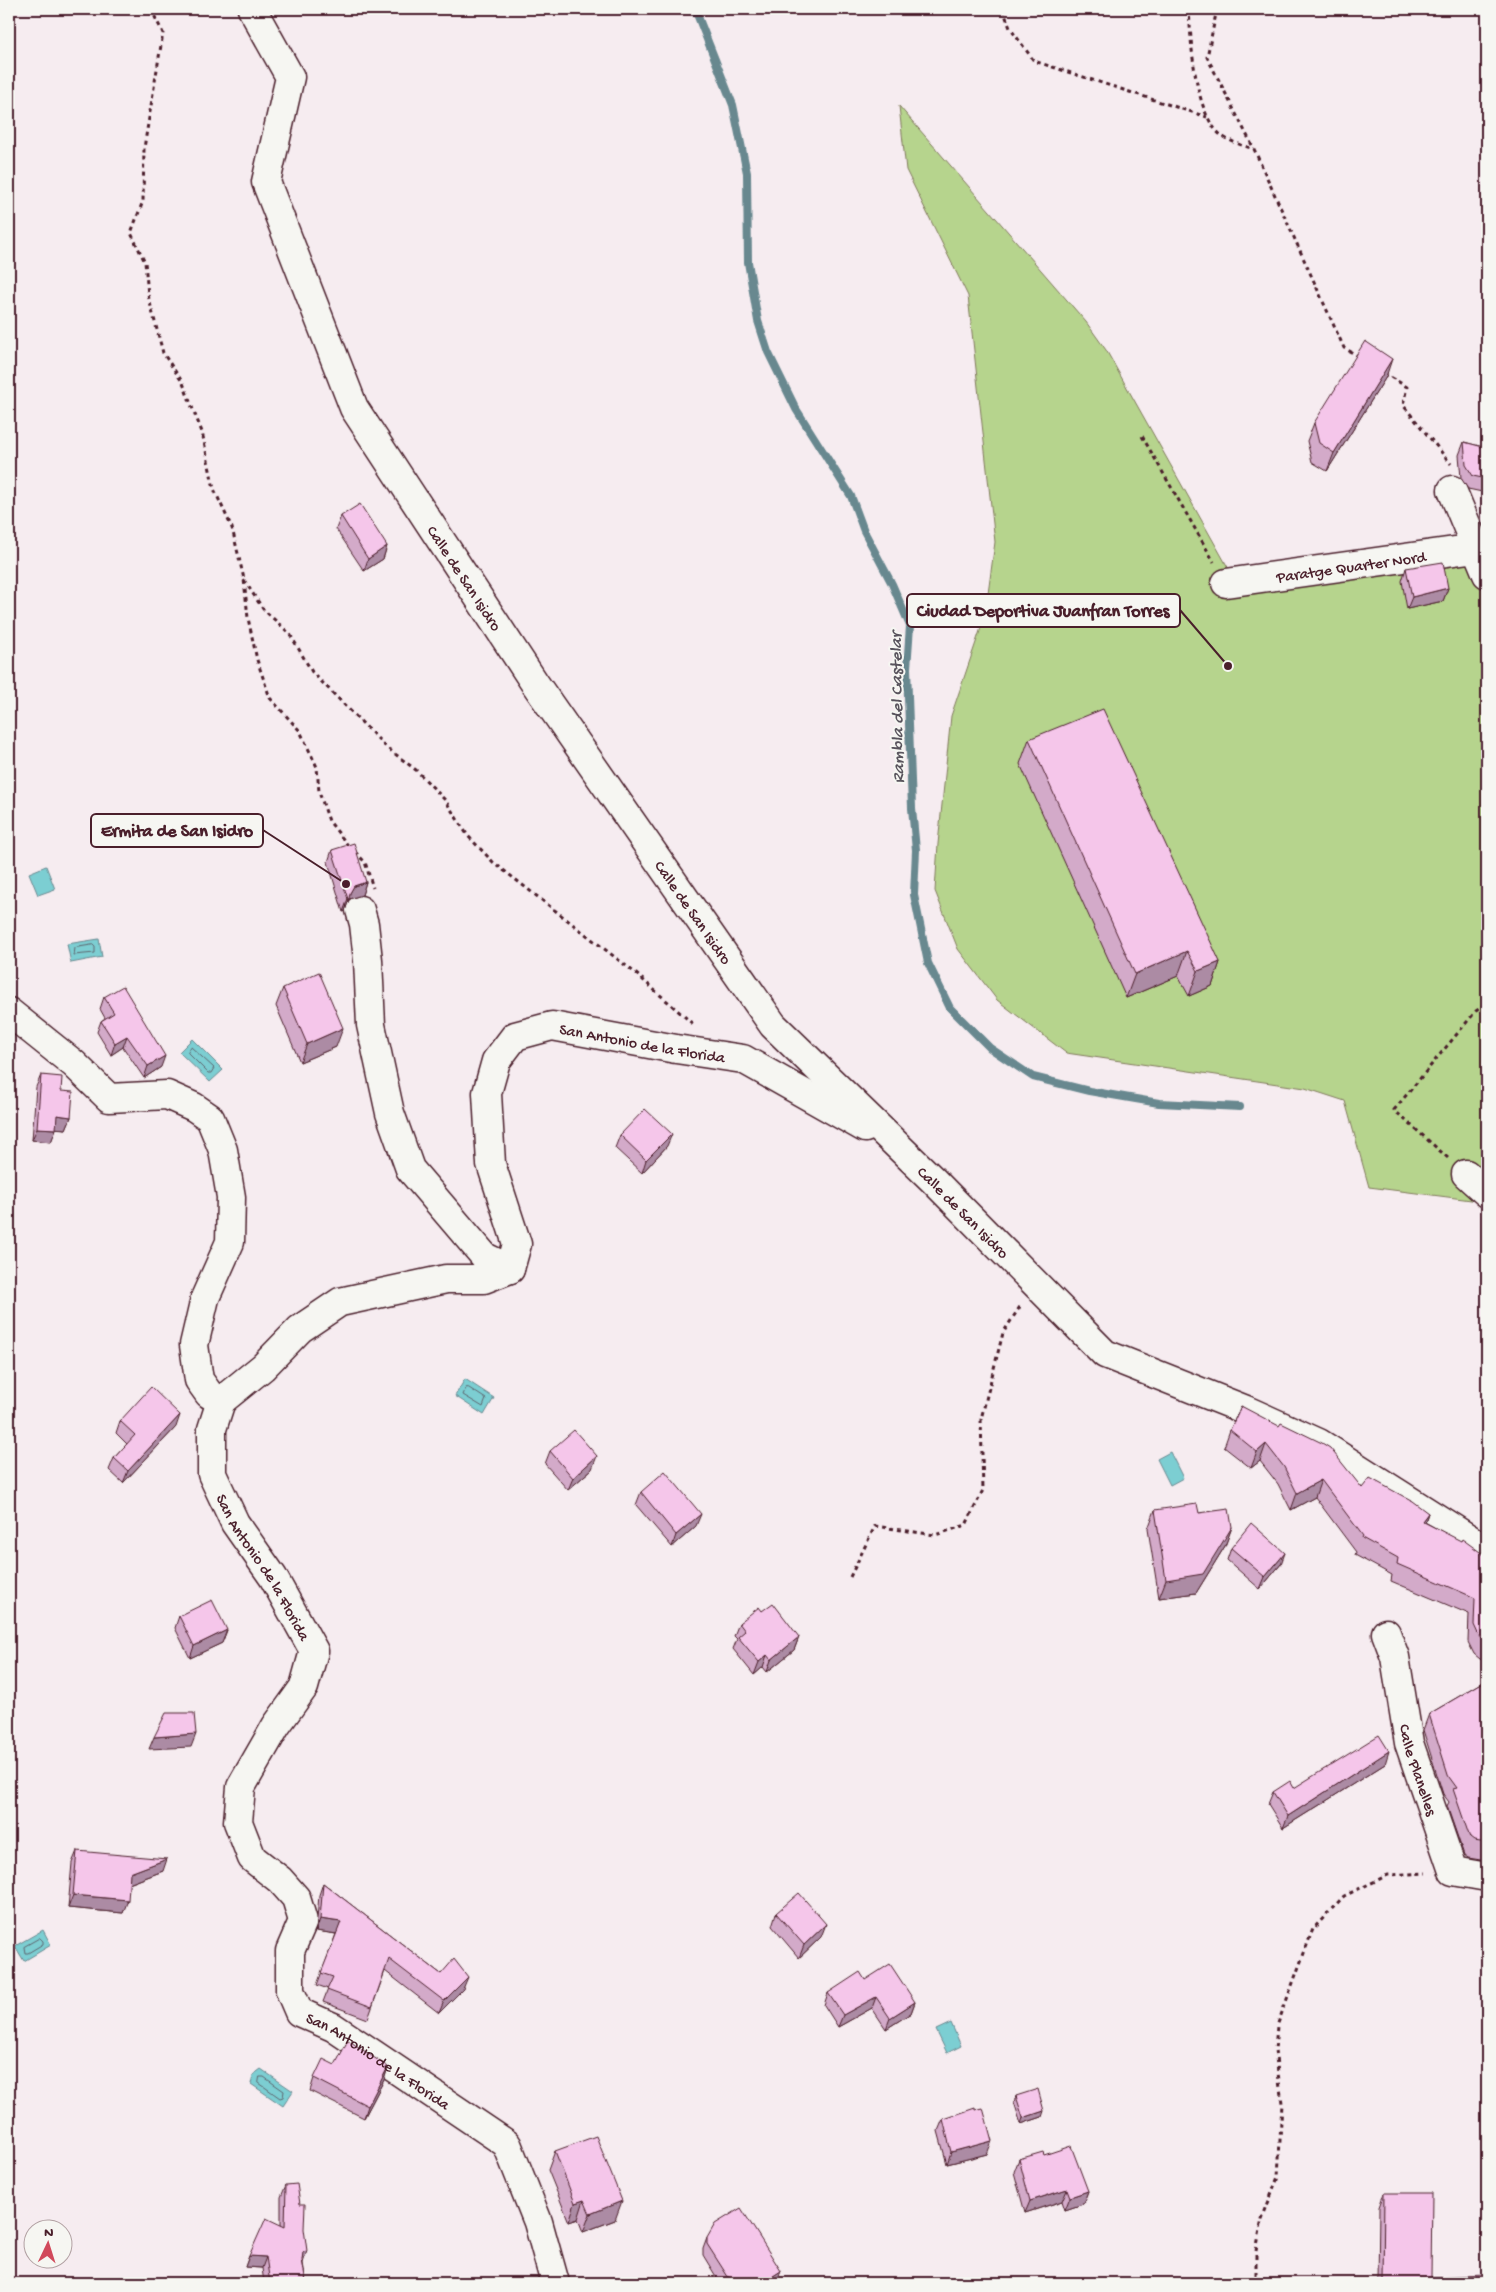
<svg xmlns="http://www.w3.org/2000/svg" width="1496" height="2292" font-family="'Gochi Hand',sans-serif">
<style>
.green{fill:#b6d48d;stroke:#807a5c}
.water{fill:#7cced2;stroke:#68888f}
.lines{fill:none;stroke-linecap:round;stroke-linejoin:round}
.shore{stroke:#5e656e;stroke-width:1}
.stream{stroke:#68888f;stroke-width:8}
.minor-casing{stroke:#4a1f2b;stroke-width:31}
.path{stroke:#4a1f2b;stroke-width:3;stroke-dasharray:4 4;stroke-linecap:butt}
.minor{stroke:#f6f6f2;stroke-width:28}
.wall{fill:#d3aac9;stroke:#4a1f2b}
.shaded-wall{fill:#ac8ba4;stroke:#4a1f2b}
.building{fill:#f5c6ea;stroke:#4a1f2b}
.labels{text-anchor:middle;stroke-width:4;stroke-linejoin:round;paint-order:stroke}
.street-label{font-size:16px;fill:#4a1f2b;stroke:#f6f6f2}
.water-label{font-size:18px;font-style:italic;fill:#59545d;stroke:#f6f6f2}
.leader{fill:none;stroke:#4a1f2b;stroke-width:2}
.callout-dot{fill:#4a1f2b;stroke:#f6f6f2;stroke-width:2}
.callout{fill:#f6f6f2;stroke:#4a1f2b;stroke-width:2}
.callout-label{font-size:18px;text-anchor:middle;font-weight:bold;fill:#4a1f2b}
</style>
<rect width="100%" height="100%" fill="#f6ecf0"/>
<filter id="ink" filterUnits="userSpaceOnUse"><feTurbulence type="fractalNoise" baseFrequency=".02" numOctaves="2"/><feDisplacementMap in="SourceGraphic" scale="10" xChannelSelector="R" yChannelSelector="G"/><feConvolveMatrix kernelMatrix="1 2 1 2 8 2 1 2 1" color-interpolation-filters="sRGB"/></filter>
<g filter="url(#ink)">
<!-- green -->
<polygon class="green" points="899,106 1086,322 1106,350 1239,587 1460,555 1487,583 1487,1202 1369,1187 1345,1101 1305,1088 1066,1053 997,1000 958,949 935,891 938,844 951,716 985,616 995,542 968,296 906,170"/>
<!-- water -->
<g class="water">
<polygon points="46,866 55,889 38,895 29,873"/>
<polygon points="99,939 102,957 71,963 67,944"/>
<polygon points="192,1039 223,1070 210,1082 179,1052"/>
<polygon points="465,1379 494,1398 484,1415 455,1396"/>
<polygon points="1170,1452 1183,1478 1170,1485 1157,1459"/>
<polygon points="43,1930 51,1945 24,1961 15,1946"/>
<polygon points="951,2023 961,2046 947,2053 936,2030"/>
<polygon points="261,2069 293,2091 283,2106 251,2084 253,2075"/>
</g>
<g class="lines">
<!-- shore -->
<g class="shore">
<polygon points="93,945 95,947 95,953 74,955 75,948"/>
<polygon points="191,1047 214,1068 211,1073 208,1073 188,1053"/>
<polygon points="469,1388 486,1399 483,1407 463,1395 466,1388"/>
<polygon points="40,1938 43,1941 43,1944 28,1953 25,1953 24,1947"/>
<polygon points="260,2077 264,2077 284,2091 283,2097 280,2098 259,2083"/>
</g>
<!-- stream -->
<polyline class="stream" points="695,9 733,105 747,173 748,262 758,321 768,352 796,409 851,496 864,531 892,584 910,626 907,668 912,808 916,850 914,895 928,963 950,1008 990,1048 1033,1077 1089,1091 1159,1103 1240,1107"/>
<!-- minor casing -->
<g class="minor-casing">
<g id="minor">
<path id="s1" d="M252,9L290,77L266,182L354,408L534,682L773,1025L934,1181L1105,1354L1246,1410L1319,1443L1487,1550"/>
<polyline points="1452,490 1487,574"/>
<path id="s2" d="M1226,583L1476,548"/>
<polyline points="360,910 364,924 368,960 371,1025 390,1113 410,1169 485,1257 510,1269"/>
<path id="s3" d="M9,1012L74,1064L109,1098L167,1095L194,1107L210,1118L223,1150L231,1197L230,1242L205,1298L194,1345L199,1380L209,1394L221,1401L263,1367L300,1329L340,1302L446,1279H484L510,1269L517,1244L491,1164L487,1093L496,1061L515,1036L552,1026L676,1049L743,1059L865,1128"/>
<polyline points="1466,1174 1487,1193"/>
<path id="s4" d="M221,1401L212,1429V1474L235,1523L273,1577L314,1651L304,1687L276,1726L241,1787L238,1822L252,1858L280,1880L296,1898L303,1921L290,1951V1991L299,2012L333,2027L507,2144L538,2222L555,2283"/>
<path id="s5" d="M1386,1633L1395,1657L1409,1743L1453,1871L1487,1877"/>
</g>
</g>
<!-- path -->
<g class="path">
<polyline points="151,9 163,33 144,148 143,201 131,233 145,262 148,295 163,353 183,383 192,407 202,432 214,489 232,528 244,579 248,618 257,660 270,698 300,731 317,767 319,792 329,821 350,848"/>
<polyline points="1003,9 1010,28 1034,61 1207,117"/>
<path d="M1189,9C1191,41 1194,120 1225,138C1234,143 1245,146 1254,149"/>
<polyline points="1217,9 1207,57 1254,149 1344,348 1360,357"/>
<polyline points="1384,373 1407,387 1403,405 1451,464"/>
<polyline points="1142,436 1214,562"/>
<polyline points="244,580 263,609 290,634 312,672 386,747 416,770 445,800 468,836 493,862 634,972 693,1024"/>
<polyline points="355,852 365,862 373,888"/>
<polyline points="1448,1158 1394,1110 1476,1011 1487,1003"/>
<polyline points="850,1577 875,1526 935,1535 966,1525 983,1490 981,1419 1003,1333 1021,1305"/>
<polyline points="1256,2283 1256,2251 1262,2219 1278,2177 1282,2103 1275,2050 1277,2026 1313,1929 1344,1896 1388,1875 1426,1873"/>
</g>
<!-- minor -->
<use href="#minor" class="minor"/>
</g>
<!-- wall -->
<g class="wall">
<polygon points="1386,377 1327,471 1312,462 1307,441 1314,423"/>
<polygon points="1464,442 1487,448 1487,493 1468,489 1461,478 1459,455"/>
<polygon points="341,516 387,546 383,559 364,571 336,529"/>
<polygon points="1406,568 1448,588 1443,601 1407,609 1402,581"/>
<polygon points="1029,739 1220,962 1212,986 1189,996 1178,976 1126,998 1020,764"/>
<polygon points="332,850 366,882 362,895 349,899 345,911 343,912 328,862"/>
<polygon points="283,988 336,1047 300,1062 276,1006"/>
<polygon points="104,997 161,1067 144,1078 123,1047 111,1055 97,1032 101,1021 105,1018 100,1009"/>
<polygon points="41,1075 61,1091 71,1117 66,1129 56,1128 51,1142 32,1140 36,1087"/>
<polygon points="620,1135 667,1146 642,1173 615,1148"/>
<polygon points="1241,1406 1362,1488 1428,1513 1425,1522 1487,1557 1487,1662 1480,1659 1474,1654 1468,1642 1469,1614 1391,1581 1392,1575 1355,1555 1356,1552 1315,1497 1291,1510 1278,1484 1260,1461 1251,1468 1224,1447 1230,1430"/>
<polygon points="120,1421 176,1427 123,1483 109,1470 114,1458 127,1444 116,1433"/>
<polygon points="550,1451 592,1469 568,1490 545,1464"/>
<polygon points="641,1492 696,1526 672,1547 636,1505"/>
<polygon points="1155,1510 1199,1513 1232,1527 1225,1546 1196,1593 1159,1598 1148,1529"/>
<polygon points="1231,1548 1281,1564 1260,1589 1227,1560"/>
<polygon points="762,1611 799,1637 794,1650 767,1672 763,1667 754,1675 733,1649 737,1639 734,1636 739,1623"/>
<polygon points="179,1616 227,1630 222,1643 190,1658 175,1628"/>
<polygon points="1487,1680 1487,1861 1468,1858 1464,1855 1447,1806 1449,1802 1443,1794 1423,1730 1429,1714"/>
<polygon points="1385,1764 1283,1828 1268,1804 1273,1792 1294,1788"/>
<polygon points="77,1851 163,1871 129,1884 123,1913 68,1908 72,1863"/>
<polygon points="323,1883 441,1974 463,1989 439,2013 385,1971 368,2019 323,2002 328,1989 317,1985 336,1934 316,1931 319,1895"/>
<polygon points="776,1913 821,1937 799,1958 772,1926"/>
<polygon points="865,1980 915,2002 911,2013 886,2029 872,2008 838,2027 824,2005 828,1993"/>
<polygon points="335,2065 388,2067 384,2080 364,2118 310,2091 314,2078"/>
<polygon points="1016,2096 1042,2117 1021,2124 1014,2102"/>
<polygon points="943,2119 987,2154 947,2164 938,2131"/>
<polygon points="555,2151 615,2220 583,2232 578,2219 569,2222 548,2170"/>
<polygon points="1044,2155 1088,2191 1083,2204 1065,2210 1062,2201 1025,2213 1014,2172 1019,2159"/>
<polygon points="286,2185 303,2263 306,2282 305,2283 264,2283 262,2268 245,2267 249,2256 281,2225 281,2197"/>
<polygon points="1384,2193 1431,2277 1487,2283 1378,2283 1379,2207"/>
<polygon points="707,2238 781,2271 776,2283 720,2283 703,2255 703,2249"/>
</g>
<!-- shaded-wall -->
<g class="shaded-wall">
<polygon points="1392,359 1386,377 1327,471 1334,453"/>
<polygon points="387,546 383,559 364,571 368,559"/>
<polygon points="1448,588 1443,601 1407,609 1412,597"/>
<polygon points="366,882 362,895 349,899 345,911 343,912 350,893 354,886"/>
<polygon points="1187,951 1178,976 1126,998 1135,974"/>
<polygon points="1220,962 1212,986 1189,996 1198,971"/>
<polygon points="343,1028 336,1047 300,1062 307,1044"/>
<polygon points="127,1036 123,1047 111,1055 115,1043"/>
<polygon points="165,1056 161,1067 144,1078 148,1066"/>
<polygon points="57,1115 71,1117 66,1129 52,1128"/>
<polygon points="37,1128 56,1129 51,1142 32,1140"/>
<polygon points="672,1134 667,1146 642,1173 646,1160"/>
<polygon points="180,1415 176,1427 123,1483 128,1471"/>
<polygon points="15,1417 11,1430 9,1434 9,1430"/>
<polygon points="1266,1444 1260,1461 1251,1468 1257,1452"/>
<polygon points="597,1456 592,1469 568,1490 573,1478"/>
<polygon points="1321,1480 1315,1497 1291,1510 1297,1493"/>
<polygon points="1428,1513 1422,1530 1422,1521"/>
<polygon points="701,1514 696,1526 672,1547 676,1535"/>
<polygon points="1232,1527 1225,1546 1196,1593 1159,1598 1166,1580"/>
<polygon points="1285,1553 1281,1564 1260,1589 1265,1577"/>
<polygon points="227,1630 222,1643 190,1658 194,1646"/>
<polygon points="799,1637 794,1650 767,1672 771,1660"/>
<polygon points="767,1655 763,1667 754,1675 759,1662"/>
<polygon points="196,1734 191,1747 149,1749 154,1737"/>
<polygon points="1389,1751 1385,1764 1283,1828 1288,1816"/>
<polygon points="167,1859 163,1871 126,1885 130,1873"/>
<polygon points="73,1895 128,1900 123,1913 68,1908"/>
<polygon points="320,1919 341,1922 337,1934 316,1931"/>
<polygon points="826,1924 821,1937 799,1958 804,1945"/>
<polygon points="468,1977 463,1989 439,2013 444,2001"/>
<polygon points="876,1997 872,2008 838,2027 843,2015"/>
<polygon points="915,2002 911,2013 886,2029 890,2018"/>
<polygon points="388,2067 384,2080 364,2118 368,2106"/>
<polygon points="1044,2111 1042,2117 1021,2124 1023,2118"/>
<polygon points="12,2134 9,2144 9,2136"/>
<polygon points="992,2141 987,2154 947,2164 951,2152"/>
<polygon points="1067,2189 1062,2201 1025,2213 1030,2201"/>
<polygon points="1088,2191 1083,2204 1065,2210 1070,2197"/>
<polygon points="584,2200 578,2219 569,2222 575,2203"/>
<polygon points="622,2201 615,2220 583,2232 590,2214"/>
<polygon points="307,2251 303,2263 298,2263 303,2252"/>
<polygon points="249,2256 266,2257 262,2268 245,2267"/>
<polygon points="781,2271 776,2283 762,2283"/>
</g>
<!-- building -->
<g class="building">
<polygon points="1365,341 1392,359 1334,453 1319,443 1314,423"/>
<polygon points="1464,442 1487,448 1487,479 1473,476 1466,465"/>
<polygon points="360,504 387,546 368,559 341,516"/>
<polygon points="1443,562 1448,588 1412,597 1406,568"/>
<polygon points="1103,709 1220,962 1198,971 1187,951 1135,974 1029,739"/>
<polygon points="354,843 366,882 354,886 350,893 349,899 348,899 332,850"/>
<polygon points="319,972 343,1028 307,1044 283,988"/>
<polygon points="123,986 165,1056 148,1066 127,1036 115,1043 101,1021 114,1013 104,997"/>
<polygon points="41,1075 62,1077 61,1091 73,1092 71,1117 57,1115 56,1129 37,1128"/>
<polygon points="645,1109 672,1134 646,1160 620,1135"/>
<polygon points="151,1387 180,1415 128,1471 114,1458 135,1435 120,1421"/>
<polygon points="1241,1406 1279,1426 1281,1423 1322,1443 1330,1448 1362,1488 1370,1478 1412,1501 1428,1513 1422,1521 1461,1541 1462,1539 1487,1557 1487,1642 1480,1638 1474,1625 1475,1598 1397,1564 1398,1558 1362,1538 1363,1536 1321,1480 1297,1493 1284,1467 1266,1444 1257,1452 1230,1430"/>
<polygon points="9,1414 15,1417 9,1430"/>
<polygon points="574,1430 597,1456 573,1478 550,1451"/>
<polygon points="665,1471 701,1514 676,1535 641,1492"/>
<polygon points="1197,1504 1199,1513 1229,1509 1232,1527 1203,1574 1166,1580 1155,1510"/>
<polygon points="1251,1523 1285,1553 1265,1577 1231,1548"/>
<polygon points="212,1600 227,1630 194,1646 179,1616"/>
<polygon points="773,1603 799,1637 771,1660 767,1655 759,1662 738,1637 745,1631 739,1623 759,1607 762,1611"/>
<polygon points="1487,1680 1487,1843 1474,1841 1470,1838 1453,1789 1457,1788 1449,1777 1429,1714"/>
<polygon points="166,1713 194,1713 196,1734 154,1737"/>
<polygon points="1379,1735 1389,1751 1288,1816 1273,1792 1290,1781 1294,1788"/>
<polygon points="77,1851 167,1859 130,1873 128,1900 73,1895"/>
<polygon points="323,1883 441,1974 454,1959 468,1977 444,2001 389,1959 372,2007 327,1990 333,1977 321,1973 341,1922 320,1919"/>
<polygon points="799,1893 826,1924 804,1945 776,1913"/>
<polygon points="890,1964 915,2002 890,2018 876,1997 843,2015 828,1993 860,1972 865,1980"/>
<polygon points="348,2040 388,2067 368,2106 314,2078 323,2059 335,2065"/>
<polygon points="1038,2089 1044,2111 1023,2118 1016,2096"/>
<polygon points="975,2108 975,2110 983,2108 992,2141 951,2152 943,2119"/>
<polygon points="9,2121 12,2134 9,2136"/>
<polygon points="596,2136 622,2201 590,2214 584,2200 575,2203 555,2151"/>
<polygon points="1071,2146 1088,2191 1070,2197 1067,2189 1030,2201 1019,2159 1043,2152 1044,2155"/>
<polygon points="297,2184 300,2204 305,2204 304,2229 307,2251 303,2252 302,2260 306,2282 297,2283 270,2283 266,2257 249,2256 266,2218 285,2227 286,2185"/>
<polygon points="1384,2193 1432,2193 1431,2277 1487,2275 1487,2283 1383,2283"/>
<polygon points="741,2208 781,2271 762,2283 732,2283 707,2244 707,2238 715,2224"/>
</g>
</g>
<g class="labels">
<!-- street labels -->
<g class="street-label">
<text dy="6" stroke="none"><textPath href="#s2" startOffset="126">Paratge Quarter Nord</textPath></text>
<text dy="6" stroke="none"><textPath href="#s1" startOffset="631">Calle de San Isidro</textPath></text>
<text dy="6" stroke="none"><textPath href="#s1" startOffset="1036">Calle de San Isidro</textPath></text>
<text dy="6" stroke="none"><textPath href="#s3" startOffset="1248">San Antonio de la Florida</textPath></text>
<text dy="6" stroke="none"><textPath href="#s1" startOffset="1441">Calle de San Isidro</textPath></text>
<text dy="6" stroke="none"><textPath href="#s4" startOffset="181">San Antonio de la Florida</textPath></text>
<text dy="6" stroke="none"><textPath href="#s5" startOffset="141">Calle Planelles</textPath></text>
<text dy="6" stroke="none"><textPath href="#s4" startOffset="781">San Antonio de la Florida</textPath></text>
</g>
<!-- water labels -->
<g class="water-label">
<text transform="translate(896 708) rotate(-91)" y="6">Rambla del Castelar</text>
</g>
</g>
<!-- callouts -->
<path class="leader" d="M1228 666L1180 610M346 884L263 830"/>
<g class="callout-dot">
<circle cx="1228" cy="666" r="5"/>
<circle cx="346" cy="884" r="5"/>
</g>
<g class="callout">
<rect x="907" y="594" width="273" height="33" rx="5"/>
<rect x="91" y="814" width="172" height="33" rx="5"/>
</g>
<g class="callout-label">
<text x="1043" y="616">Ciudad Deportiva Juanfran Torres</text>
<text x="177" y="836">Ermita de San Isidro</text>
</g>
<!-- margin -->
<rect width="1496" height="2292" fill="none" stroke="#f6f6f2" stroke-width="30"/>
<rect x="15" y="15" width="1466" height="2262" fill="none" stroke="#4a1f2b" stroke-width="2" filter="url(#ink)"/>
<!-- north arrow -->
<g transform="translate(48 2244) rotate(4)"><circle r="24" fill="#f6f6f2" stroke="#b1a0a2"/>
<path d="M0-4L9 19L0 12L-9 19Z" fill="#d1495b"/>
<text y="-8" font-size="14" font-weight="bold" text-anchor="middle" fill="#4a1f2b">N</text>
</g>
</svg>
